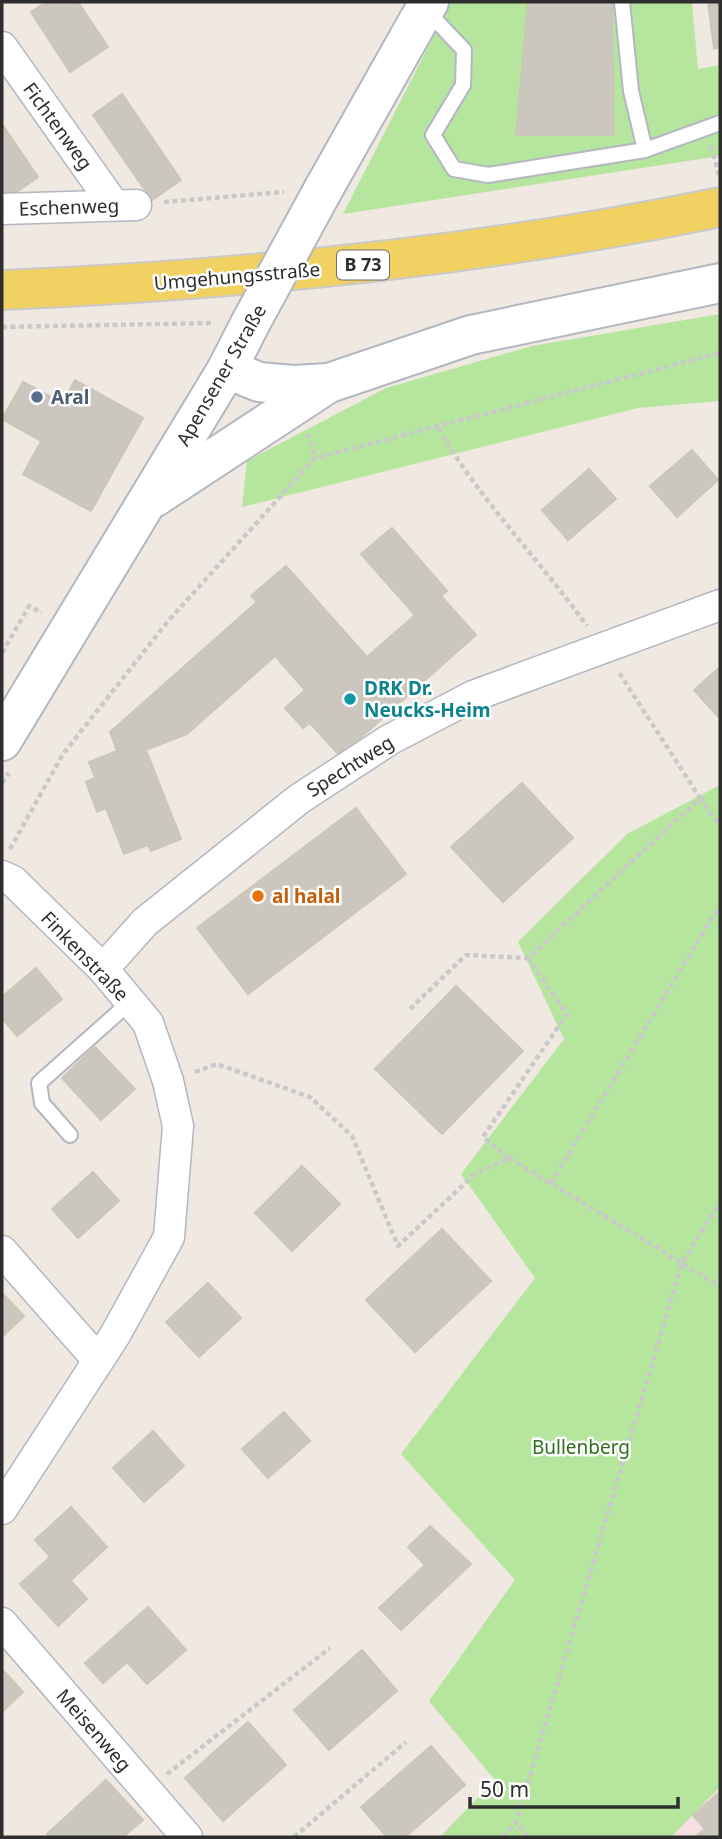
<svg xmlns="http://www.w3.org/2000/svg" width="722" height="1839" font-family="'Noto Sans',sans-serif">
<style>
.medical{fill:#f5dfe0}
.green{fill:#b6e59e}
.building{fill:#cbc7bf;stroke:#cbc5ba;stroke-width:2}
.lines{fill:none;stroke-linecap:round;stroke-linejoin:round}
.lane-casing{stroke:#b4b7c1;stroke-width:18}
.street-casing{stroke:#b4b7c1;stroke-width:33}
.secondary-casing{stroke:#b4b7c1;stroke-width:42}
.primary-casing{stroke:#c9c9c9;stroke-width:42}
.path{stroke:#c9c9c9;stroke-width:4.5;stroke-dasharray:5 3.5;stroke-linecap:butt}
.lane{stroke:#fff;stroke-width:14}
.street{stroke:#fff;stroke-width:30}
.secondary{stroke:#fff;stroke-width:38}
.primary{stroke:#f2d163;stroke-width:38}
.secondary-bridge-casing{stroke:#b4b7c1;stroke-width:42;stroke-linecap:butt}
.secondary-bridge{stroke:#fff;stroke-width:38}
.service-dot{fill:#5c6f8a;stroke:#fff;stroke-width:2.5}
.culture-dot{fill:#0f9aa8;stroke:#fff;stroke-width:2.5}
.food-dot{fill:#e8710a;stroke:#fff;stroke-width:2.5}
.labels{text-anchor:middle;stroke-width:5;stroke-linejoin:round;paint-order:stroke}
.shield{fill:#fff;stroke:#6d6d6d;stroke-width:2}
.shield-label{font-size:18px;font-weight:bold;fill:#2e2e2e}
.street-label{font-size:19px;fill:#2e2e2e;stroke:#fff}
.service-label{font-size:19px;font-weight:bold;fill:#4e5e75;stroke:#fff;text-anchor:start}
.culture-label{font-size:19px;font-weight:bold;fill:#0d838f;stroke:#fff;text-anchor:start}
.food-label{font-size:19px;font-weight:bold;fill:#c56008;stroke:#fff;text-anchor:start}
.park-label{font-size:19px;fill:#2c6e1b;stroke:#fff}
</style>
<rect width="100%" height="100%" fill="#efe9e1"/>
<!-- medical -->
<polygon class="medical" points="720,1787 720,1837 671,1837"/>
<!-- green -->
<g class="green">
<polygon points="451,2 692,2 698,69 720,65 720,156 343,214"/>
<polygon points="720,314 720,401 638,408 242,507 247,461 386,388 532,346"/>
<polygon points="720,785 720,1787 671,1837 440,1837 495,1780 429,1701 515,1580 401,1454 535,1278 461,1174 564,1039 518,942 627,834"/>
</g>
<!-- building -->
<g class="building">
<polygon points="46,2 78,2 108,47 70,72 31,12"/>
<polygon points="528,2 612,2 614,135 516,135"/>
<polygon points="708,2 720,2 720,47 714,49"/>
<polygon points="122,94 181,180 152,200 93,115"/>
<polygon points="2,124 38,177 8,198 2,189"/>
<polygon points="75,380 143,418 91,511 23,474"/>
<polygon points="23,382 62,403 41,441 2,419"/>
<polygon points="692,450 718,480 677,517 650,486"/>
<polygon points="589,469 616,499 568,540 542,510"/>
<polygon points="392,528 447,591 441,596 476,635 340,756 310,723 303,728 285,708 305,690 275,656 187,734 146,750 181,839 151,851 148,845 124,854 106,808 97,812 86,782 95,778 89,762 117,751 110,732 257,602 251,596 286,566 367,657 415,615 361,554"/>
<polygon points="720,667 720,719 694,690"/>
<polygon points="522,783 573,838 503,902 451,847"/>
<polygon points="356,808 406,874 248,994 197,928"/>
<polygon points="36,968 62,999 17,1036 2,1018 2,997"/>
<polygon points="456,986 523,1051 442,1134 375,1069"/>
<polygon points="95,1047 135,1089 101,1120 62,1078"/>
<polygon points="302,1166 340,1204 292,1251 255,1213"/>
<polygon points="93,1172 119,1201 78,1238 52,1209"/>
<polygon points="442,1229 491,1281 415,1352 366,1300"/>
<polygon points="208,1283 241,1318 199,1357 166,1322"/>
<polygon points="2,1293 24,1316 2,1337"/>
<polygon points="284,1412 310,1441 268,1478 242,1449"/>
<polygon points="153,1431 184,1466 144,1502 113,1468"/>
<polygon points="71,1507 107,1547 71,1580 35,1540"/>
<polygon points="430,1526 471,1564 401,1630 379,1608 425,1565 408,1547"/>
<polygon points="50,1557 87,1599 58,1626 20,1584"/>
<polygon points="148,1607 186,1650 147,1684 127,1662 103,1683 85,1663"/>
<polygon points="362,1650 397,1691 329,1750 294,1710"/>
<polygon points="2,1669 23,1692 2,1712"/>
<polygon points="248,1722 286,1765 223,1821 185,1778"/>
<polygon points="431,1746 465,1785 405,1837 387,1837 361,1807"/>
<polygon points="106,1780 143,1820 123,1837 50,1837 47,1834"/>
<polygon points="720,1792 720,1837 695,1837 705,1829 693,1815"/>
</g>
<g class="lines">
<!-- lane casing -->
<g class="lane-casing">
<g id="lane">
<polyline points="622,2 631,91 645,150 720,123"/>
<polyline points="426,10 464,50 463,85 433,135 454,169 488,175 645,150"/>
<polyline points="70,1135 42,1103 39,1083 130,1002"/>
</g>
</g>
<!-- street casing -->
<g class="street-casing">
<g id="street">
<polyline points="2,47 114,205"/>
<polyline points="2,209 136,205"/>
<polyline points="2,876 13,881 103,969 148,1023 168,1081 178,1126 169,1237 115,1335 2,1509"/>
<polyline points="103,969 145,922 299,799 389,740 473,696 720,605"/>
<polyline points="2,1251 98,1360"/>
<polyline points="2,1623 187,1837"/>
</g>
</g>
<!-- secondary casing -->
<g class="secondary-casing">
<g id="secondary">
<polyline points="324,188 429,2"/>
<polyline points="227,369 259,382 293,385 329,383 471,335 720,283"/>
<polyline points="155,497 327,384"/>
<polyline points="2,741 227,369 251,322"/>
</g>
</g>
<!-- primary casing -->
<g class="primary-casing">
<path id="primary" d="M2,290C244,280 483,256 720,207"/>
</g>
<!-- path -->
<g class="path">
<polyline points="711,146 719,175"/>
<polyline points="164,202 284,192"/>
<polyline points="2,327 214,323"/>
<path d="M438,428C479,499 539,559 587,626"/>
<polyline points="308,433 315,458"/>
<polyline points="2,653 29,606 42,613"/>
<polyline points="2,783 9,773"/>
<polyline points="700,798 720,826"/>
<polyline points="10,849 63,754 169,620 315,458 720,353"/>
<polyline points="410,1009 466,955 528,958"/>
<polyline points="195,1072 217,1064 310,1097 352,1136 398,1246 475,1174 509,1158 682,1263 720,1202"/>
<polyline points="509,1158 483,1137 567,1014 528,958 700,798 618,671"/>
<polyline points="551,1183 720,905"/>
<polyline points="167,1774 330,1648"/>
<polyline points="294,1837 406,1742"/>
<polyline points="503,1837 516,1823"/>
<polyline points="528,1837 516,1823 682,1263 720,1287"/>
</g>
<!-- lane -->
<use href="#lane" class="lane"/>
<!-- street -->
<use href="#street" class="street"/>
<!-- secondary -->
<use href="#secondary" class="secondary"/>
<!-- primary -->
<use href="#primary" class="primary"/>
<!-- secondary-bridge casing -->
<g class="secondary-bridge-casing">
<polyline id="secondary-bridge" points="251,322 324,188"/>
</g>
<!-- secondary-bridge -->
<use href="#secondary-bridge" class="secondary-bridge"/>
</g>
<!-- markers -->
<circle class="service-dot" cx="37" cy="397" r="7"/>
<circle class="culture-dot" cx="350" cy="699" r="7"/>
<circle class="food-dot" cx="258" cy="896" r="7"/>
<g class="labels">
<!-- shield labels -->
<rect class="shield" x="337" y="250.5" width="52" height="29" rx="5"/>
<g class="shield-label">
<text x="363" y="271">B 73</text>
</g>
<!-- street labels -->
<g class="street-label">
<text transform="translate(58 126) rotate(54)" y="7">Fichtenweg</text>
<text transform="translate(69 207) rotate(-2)" y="7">Eschenweg</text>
<text transform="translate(237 276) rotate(-5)" y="7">Umgehungsstraße</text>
<text transform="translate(221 375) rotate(-60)" y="7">Apensener Straße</text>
<text transform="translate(350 766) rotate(-32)" y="7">Spechtweg</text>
<text transform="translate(85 956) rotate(46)" y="7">Finkenstraße</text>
<text transform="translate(94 1730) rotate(49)" y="7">Meisenweg</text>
</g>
<!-- service labels -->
<g class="service-label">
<text x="51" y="404">Aral</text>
</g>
<!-- culture labels -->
<g class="culture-label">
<text x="364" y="695">DRK Dr.<tspan x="364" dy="22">Neucks-Heim</tspan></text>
</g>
<!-- food labels -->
<g class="food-label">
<text x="272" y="903">al halal</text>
</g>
<!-- park labels -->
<g class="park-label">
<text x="581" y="1454">Bullenberg</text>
</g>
</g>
<!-- border -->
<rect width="722" height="1839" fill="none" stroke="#2e2e2e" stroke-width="7"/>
<!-- scale -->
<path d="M470 1797v10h208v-10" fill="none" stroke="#2e2e2e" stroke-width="3.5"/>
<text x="480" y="1797" font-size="21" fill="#2e2e2e" stroke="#ffffff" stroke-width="5" paint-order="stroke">50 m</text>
</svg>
